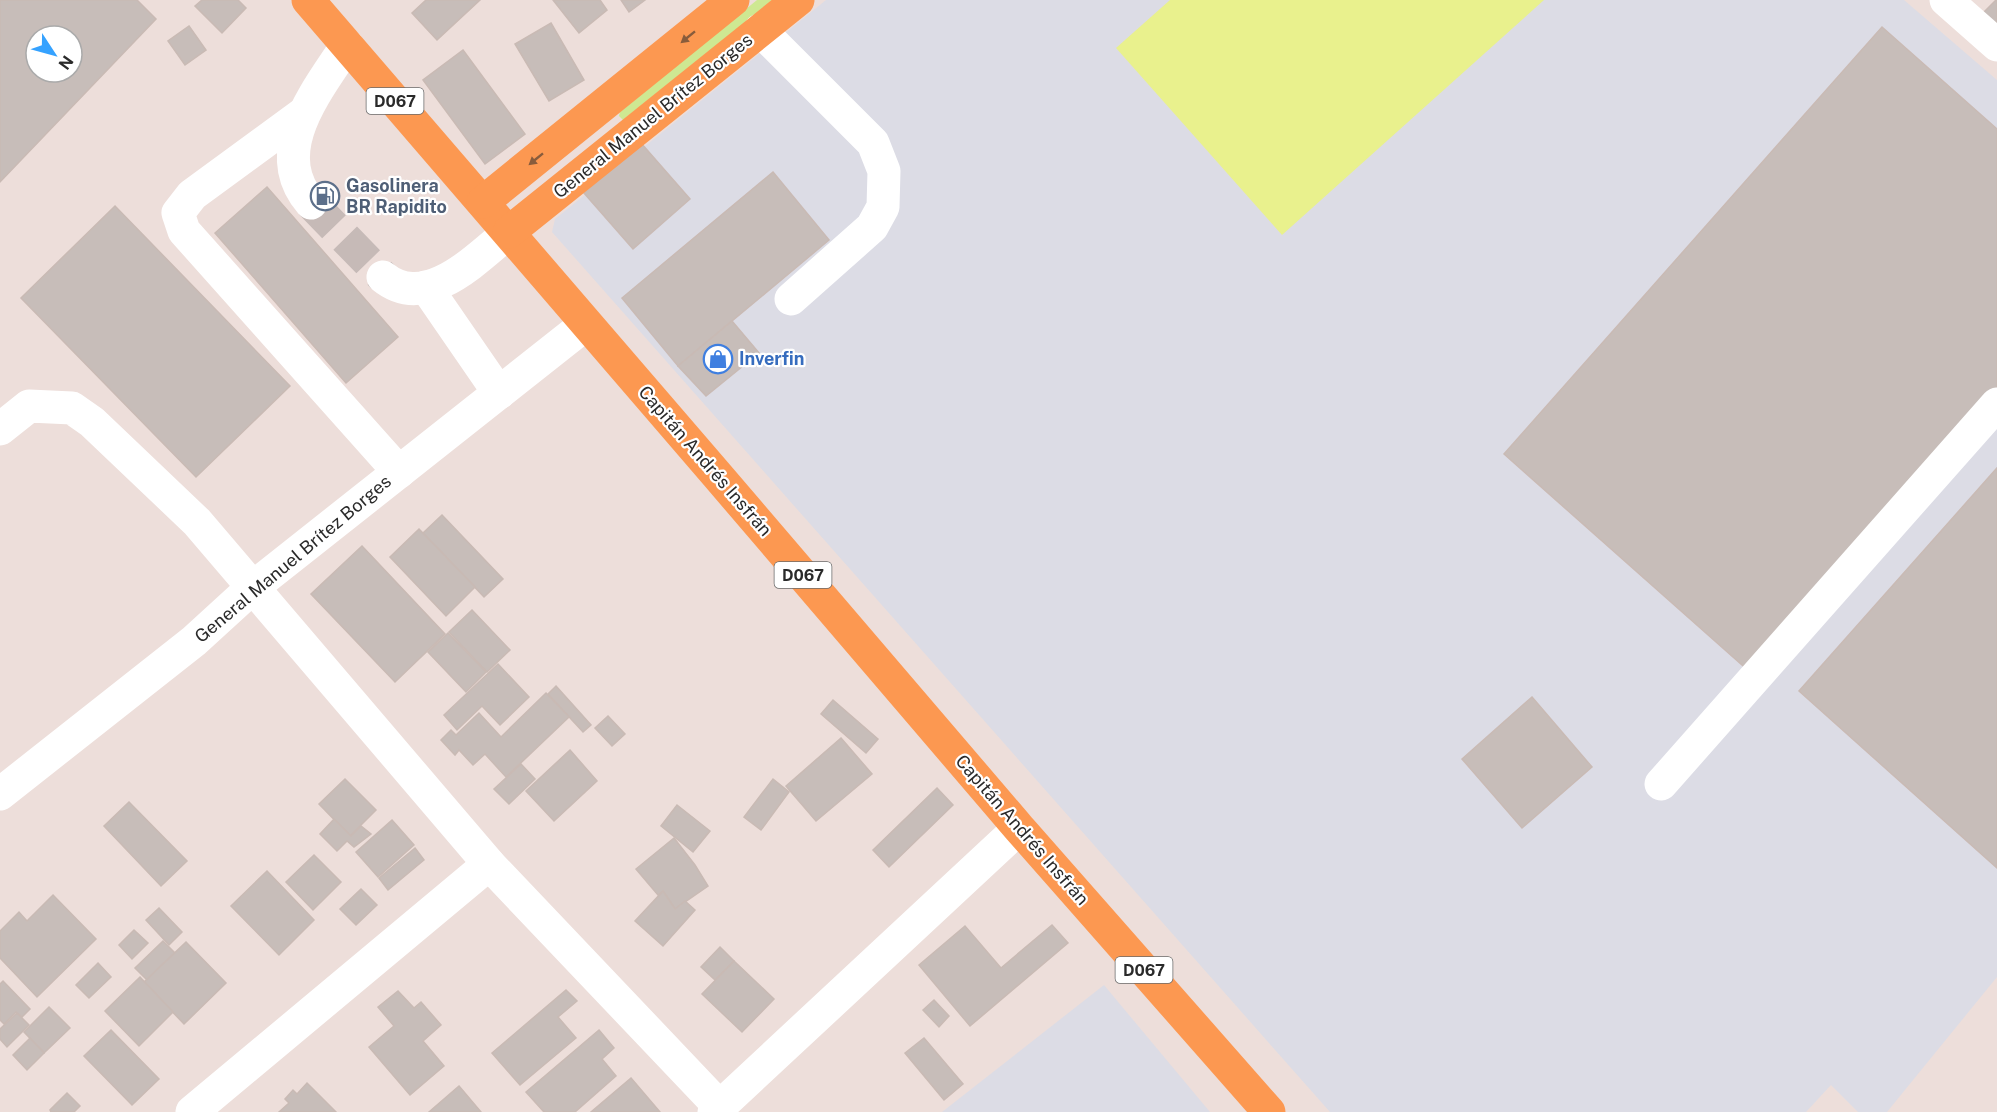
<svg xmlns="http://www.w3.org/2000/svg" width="1997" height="1112" font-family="'Public Sans',sans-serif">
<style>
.industrial{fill:#dcdce5}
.green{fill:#cee892}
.pitch{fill:#e9f18d}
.building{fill:#c7bdb9;stroke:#c9bab4;stroke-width:1.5;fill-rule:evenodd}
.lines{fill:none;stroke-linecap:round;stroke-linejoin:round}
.minor-tunnel{stroke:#c6bab7;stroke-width:33;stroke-dasharray:33 16;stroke-linecap:butt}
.minor{stroke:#fff;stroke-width:33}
.major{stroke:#fc9851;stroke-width:33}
.oneway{fill:#885c3c}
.labels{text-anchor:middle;stroke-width:4.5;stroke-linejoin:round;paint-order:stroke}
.shield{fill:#fff;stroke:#6a6a6a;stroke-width:1.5}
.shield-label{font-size:16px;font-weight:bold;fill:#2a2a2a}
.street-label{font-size:18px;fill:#2a2a2a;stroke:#fff}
.service-label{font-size:18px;font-weight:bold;fill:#4e5e75;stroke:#fff;text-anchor:start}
.shop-label{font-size:18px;font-weight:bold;fill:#366cbe;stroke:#fff;text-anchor:start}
</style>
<rect width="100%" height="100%" fill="#eddeda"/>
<!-- industrial -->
<g class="industrial">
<polygon points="826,0 1904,0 1997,80 1997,977 1887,1112 1858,1112 1831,1085 1806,1112 1330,1112 552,232 555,219"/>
<polygon points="1104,985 1210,1112 942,1112"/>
</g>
<!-- green -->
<polygon class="green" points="757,0 773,0 623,120 619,116 620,112"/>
<!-- pitch -->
<polygon class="pitch" points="1170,0 1544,0 1282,235 1116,48"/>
<!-- building -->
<g class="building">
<path d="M0,0H137L156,19L0,182ZM36,36H72V72H36Z"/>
<polygon points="202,0 238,0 246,8 222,33 195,6"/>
<polygon points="426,0 480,0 437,40 412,13"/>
<polygon points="553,0 600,0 607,10 579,33"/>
<polygon points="621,0 645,0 629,12"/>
<polygon points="1996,0 1997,0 1997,35 1979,17"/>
<polygon points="551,23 584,80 549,101 515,44"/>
<polygon points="189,26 206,50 185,65 168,41"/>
<polygon points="1882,27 1997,129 1997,396 1751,673 1504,454"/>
<polygon points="463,50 525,134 485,164 423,80"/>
<polygon points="641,143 690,199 633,249 584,193"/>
<polygon points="773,172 829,240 678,366 622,298"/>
<polygon points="267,187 398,337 346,383 215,233"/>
<polygon points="115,206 290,386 196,477 21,298"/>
<polygon points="732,321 759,353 706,396 678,366"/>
<polygon points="1997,468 1997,868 1799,691"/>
<polygon points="442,515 503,579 484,597 423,533"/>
<polygon points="419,529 475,587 446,616 390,557"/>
<polygon points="362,546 445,634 395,682 311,594"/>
<polygon points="472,610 510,650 487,672 449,632"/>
<polygon points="448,633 486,672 466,692 428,652"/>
<polygon points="498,664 529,697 500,725 482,706 457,730 444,715"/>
<polygon points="556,686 591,725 583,732 548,694"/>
<polygon points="546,693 569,717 506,777 485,754 473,765 459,750 455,755 441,740 451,730 456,735 479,713 501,737"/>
<polygon points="1532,697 1592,767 1522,828 1462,759"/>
<polygon points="833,700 878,739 866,753 821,714"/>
<polygon points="608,716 625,734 612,746 595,728"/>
<polygon points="841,738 872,774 816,821 786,786"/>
<polygon points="570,750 597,781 554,821 526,791"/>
<polygon points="521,764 535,779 509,804 494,789"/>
<polygon points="345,779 376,810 350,836 319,804"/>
<polygon points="773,779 789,792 761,830 744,817"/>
<polygon points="937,788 953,805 889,867 873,850"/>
<polygon points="129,802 187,861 161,886 104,826"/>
<polygon points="677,805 710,831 693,852 661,826"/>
<polygon points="334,819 351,836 361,826 371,834 354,847 347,841 337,851 320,834"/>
<polygon points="392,820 414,845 378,877 356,852"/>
<polygon points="674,838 695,865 708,886 675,909 663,891 658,895 636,869"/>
<polygon points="415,848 424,860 388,890 379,878"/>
<polygon points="314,855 341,882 313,910 286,882"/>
<polygon points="267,871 314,920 279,955 231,906"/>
<polygon points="361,889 377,905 356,925 340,909"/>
<polygon points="663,891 675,909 685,901 695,910 663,946 635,921"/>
<polygon points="53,895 96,939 37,997 0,958 0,931 19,912 27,921"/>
<polygon points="159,908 182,932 169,945 146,920"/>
<polygon points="1052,925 1068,943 970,1026 919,965 965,926 1001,968"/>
<polygon points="134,930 148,943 132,959 119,945"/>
<polygon points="163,941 175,953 147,980 135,968"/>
<polygon points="186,942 226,983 184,1024 144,982"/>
<polygon points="720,947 734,961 715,980 701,967"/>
<polygon points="734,961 774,999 742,1032 702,994"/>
<polygon points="98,963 111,977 89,998 76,985"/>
<polygon points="140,977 173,1012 139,1046 105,1011"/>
<polygon points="3,981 30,1009 22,1017 16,1012 4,1024 0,1020 0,984"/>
<polygon points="566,990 577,1001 558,1017 576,1038 520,1085 492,1053"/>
<polygon points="398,991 414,1008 421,1002 441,1025 423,1041 444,1066 410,1095 369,1047 394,1026 378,1007"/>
<polygon points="934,1000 949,1016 939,1027 923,1010"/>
<polygon points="49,1007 70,1028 44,1053 24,1032"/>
<polygon points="17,1013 29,1025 7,1047 0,1039 0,1029"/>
<polygon points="111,1030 159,1079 132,1105 84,1056"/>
<polygon points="599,1030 614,1048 602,1059 616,1076 575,1112 544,1112 526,1092"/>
<polygon points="30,1038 44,1053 27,1070 13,1055"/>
<polygon points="924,1038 963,1084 944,1100 905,1053"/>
<polygon points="631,1078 660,1112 591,1112"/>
<polygon points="307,1083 336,1112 279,1112 289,1103 285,1099 293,1090 297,1094"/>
<polygon points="459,1086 481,1112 429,1112"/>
<polygon points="67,1093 80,1106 74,1112 51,1112 50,1110"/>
</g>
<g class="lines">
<!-- minor-tunnel -->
<polyline class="minor-tunnel" points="311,203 383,277"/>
<!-- minor -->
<g class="minor">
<polyline points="1946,0 1997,45"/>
<polyline points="760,30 873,143 884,171 883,207 872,227 791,299"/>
<polyline points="304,113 192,195 178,213 184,231 399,472"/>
<path d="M311,203C266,151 318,90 347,45"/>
<path d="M383,277C426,312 476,259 509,232"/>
<polyline points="426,287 499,393"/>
<polyline points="0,429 29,406 72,408 92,422 197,522 489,864 720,1107"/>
<polyline points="1661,784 1997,404"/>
<polyline points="0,794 194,641 252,588 586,324"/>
<polyline points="192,1112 489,864"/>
<polyline points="714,1112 1019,828"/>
</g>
<!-- major -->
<g class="major">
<polyline points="308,0 717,475 1019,828 1269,1112"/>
<polyline points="483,202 733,0"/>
<polyline points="509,232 798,0"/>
</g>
</g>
<!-- one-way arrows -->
<defs><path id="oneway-solid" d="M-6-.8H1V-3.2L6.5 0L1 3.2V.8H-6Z" transform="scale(1.5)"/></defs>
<g class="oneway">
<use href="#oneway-solid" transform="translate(688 37) rotate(141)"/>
<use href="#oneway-solid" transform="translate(536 159) rotate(141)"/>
</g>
<!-- icons -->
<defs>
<g id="fuel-ring" transform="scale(1.5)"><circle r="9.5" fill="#fff" stroke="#5c6f8a" stroke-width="1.5"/><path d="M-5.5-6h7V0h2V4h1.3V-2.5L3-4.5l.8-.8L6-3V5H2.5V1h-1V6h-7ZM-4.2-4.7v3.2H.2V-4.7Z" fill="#5c6f8a"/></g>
<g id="shop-ring" transform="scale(1.5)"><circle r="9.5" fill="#fff" stroke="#3f7fe0" stroke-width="1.5"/><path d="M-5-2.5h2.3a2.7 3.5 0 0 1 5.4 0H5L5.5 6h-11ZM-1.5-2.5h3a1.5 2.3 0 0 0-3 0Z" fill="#3f7fe0"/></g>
</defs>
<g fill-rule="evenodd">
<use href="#fuel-ring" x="325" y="196"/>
<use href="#shop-ring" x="718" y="359"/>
</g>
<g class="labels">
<!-- shield labels -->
<g class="shield">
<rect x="366.5" y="88" width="57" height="26" rx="4.5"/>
<rect x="774.5" y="562" width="57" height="26" rx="4.5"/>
<rect x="1115.5" y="957" width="57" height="26" rx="4.5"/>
</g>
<g class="shield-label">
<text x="395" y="107">D067</text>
<text x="803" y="581">D067</text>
<text x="1144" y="976">D067</text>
</g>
<!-- street labels -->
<g class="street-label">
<text transform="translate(653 116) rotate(-39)" y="6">General Manuel Brítez Borges</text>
<text transform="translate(705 461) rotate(49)" y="6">Capitán Andrés Insfrán</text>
<text transform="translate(293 559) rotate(-40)" y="6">General Manuel Brítez Borges</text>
<text transform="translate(1022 830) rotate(49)" y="6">Capitán Andrés Insfrán</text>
</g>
<!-- service labels -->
<g class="service-label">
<text x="346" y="192">Gasolinera<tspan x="346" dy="21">BR Rapidito</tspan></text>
</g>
<!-- shop labels -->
<g class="shop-label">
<text x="739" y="365">Inverfin</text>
</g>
</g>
<!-- north arrow -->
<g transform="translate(54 54) rotate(126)"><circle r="28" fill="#ffffff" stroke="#aaaaaa" stroke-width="1.5"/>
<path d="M0-4.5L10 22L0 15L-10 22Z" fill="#35a2ff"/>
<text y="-9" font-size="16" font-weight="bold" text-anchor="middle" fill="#2a2a2a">N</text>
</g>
</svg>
